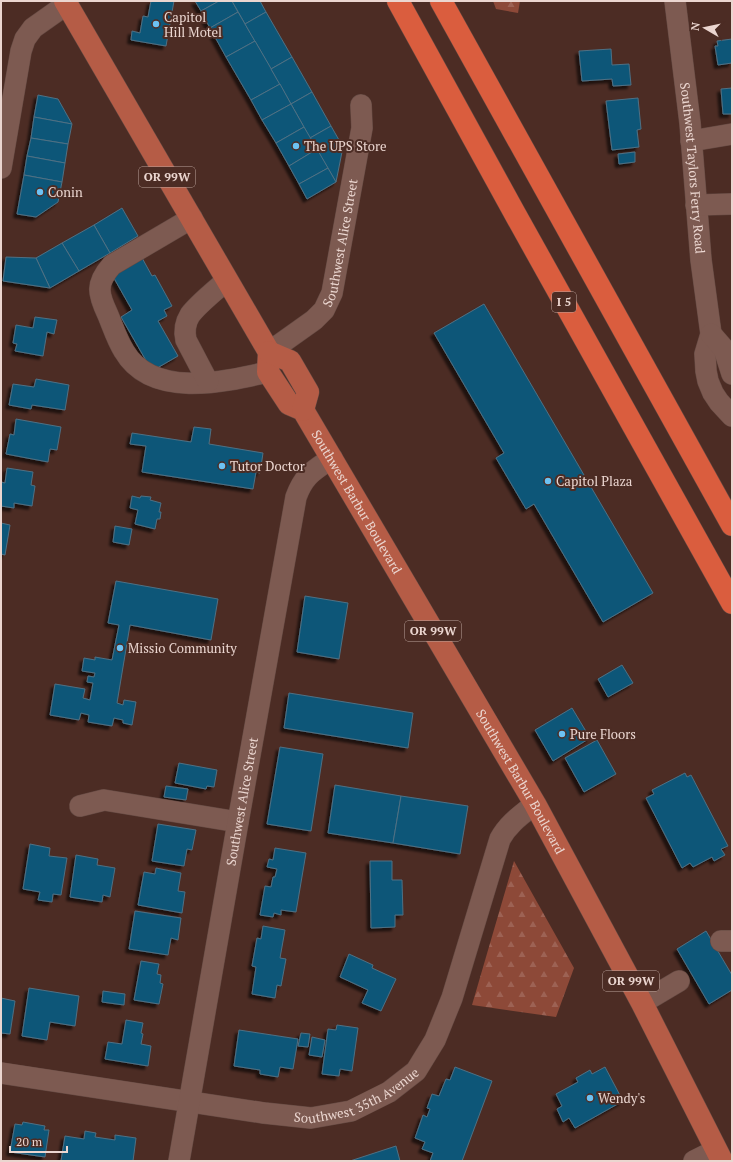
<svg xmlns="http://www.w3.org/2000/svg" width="733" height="1162" font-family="'PT Serif',serif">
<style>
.forest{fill:url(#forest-firs)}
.building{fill:#0e5778;stroke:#4e7084;filter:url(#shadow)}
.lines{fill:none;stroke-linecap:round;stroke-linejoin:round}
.minor-casing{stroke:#654a43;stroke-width:22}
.major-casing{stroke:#654a43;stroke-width:23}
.highway-casing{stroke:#654a43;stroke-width:23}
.minor{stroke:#7d5a51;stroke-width:21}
.major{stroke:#b55c46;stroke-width:22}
.highway{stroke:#da5d3e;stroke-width:22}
.poi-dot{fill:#6dc2f3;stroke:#4c2c24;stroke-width:1.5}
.labels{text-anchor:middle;stroke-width:4;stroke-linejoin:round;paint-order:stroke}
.shield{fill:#4c2c24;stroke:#bba39c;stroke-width:1}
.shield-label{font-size:12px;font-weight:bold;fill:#ebd6d0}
.poi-label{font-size:13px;fill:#ebd6d0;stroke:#4c2c24;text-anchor:start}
.street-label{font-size:13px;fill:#ebd6d0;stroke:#4c2c24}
</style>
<defs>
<pattern id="forest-firs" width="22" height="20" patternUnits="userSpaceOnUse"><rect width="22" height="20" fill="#8d4938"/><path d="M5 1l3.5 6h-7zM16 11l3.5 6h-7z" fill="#9d6254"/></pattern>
<filter id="shadow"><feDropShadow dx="-3.5" dy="3.5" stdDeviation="1" flood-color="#0009"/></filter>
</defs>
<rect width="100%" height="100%" fill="#4c2c24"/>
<!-- forest -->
<g class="forest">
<polygon points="493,1 520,1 518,13 496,9"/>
<polygon points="514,861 574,968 556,1017 472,1005"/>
</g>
<!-- building -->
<g class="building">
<polygon points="151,1 174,1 166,46 131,40 132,31 140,33 143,16 148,17"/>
<polygon points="195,1 219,1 201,11"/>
<polygon points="219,1 232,1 238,12 210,28 201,11"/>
<polygon points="232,1 260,1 266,12 245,24"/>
<polygon points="238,12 255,41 226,57 210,28"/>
<polygon points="266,12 292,57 271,69 245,24"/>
<polygon points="732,39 732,63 718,65 715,46 718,46 717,41"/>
<polygon points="255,41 280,84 251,100 226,57"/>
<polygon points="611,49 612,65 629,64 631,85 613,86 612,79 582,81 579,51"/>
<polygon points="292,57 312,92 291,104 271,69"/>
<polygon points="280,84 291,104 262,120 251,100"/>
<polygon points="732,88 732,114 723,114 721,89"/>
<polygon points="312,92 331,126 310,138 291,104"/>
<polygon points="38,95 58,99 72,124 34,117"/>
<polygon points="638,98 641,129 637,130 639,147 612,150 606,101"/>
<polygon points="291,104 304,127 276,143 262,120"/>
<polygon points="34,117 72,124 68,144 31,138"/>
<polygon points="331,126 343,147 336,182 310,138"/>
<polygon points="304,127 317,149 289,166 276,143"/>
<polygon points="31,138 68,144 65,163 27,156"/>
<polygon points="317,149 328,168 299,184 289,166"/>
<polygon points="635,152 635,162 619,164 618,154"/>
<polygon points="27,156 65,163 62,182 24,175"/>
<polygon points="328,168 336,182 307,199 299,184"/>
<polygon points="24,175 62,182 58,202 36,217 17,214"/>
<polygon points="122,208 138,236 110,253 94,225"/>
<polygon points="94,225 110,253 79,271 62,243"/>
<polygon points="62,243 79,271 50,288 36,258"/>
<polygon points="141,256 152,276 155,275 172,306 164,310 167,316 158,321 178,356 152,371 121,317 132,310 111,273"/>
<polygon points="6,257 36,258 50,288 3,281"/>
<polygon points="484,304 653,593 603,622 534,504 526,509 496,458 504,453 434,333"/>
<polygon points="35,317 57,320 54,334 47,332 43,356 15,351 17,344 13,343 16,325 33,328"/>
<polygon points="36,379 69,385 65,410 32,405 31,409 9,405 13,384 34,387"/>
<polygon points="16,419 61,427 57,450 50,449 48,462 6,454 10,434 14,435"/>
<polygon points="194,427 211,429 209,444 263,453 260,473 256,472 253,489 142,472 146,446 130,444 132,433 191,442"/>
<polygon points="7,468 33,472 31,485 35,486 32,506 14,503 14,508 1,506 1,482 5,483"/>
<polygon points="132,496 140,498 141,496 151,497 150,500 161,503 159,512 161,512 160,519 157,519 155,529 135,524 138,510 130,508"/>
<polygon points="1,523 10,525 5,555 1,554 1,556"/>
<polygon points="115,526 132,529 129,545 113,542"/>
<polygon points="116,581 218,599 211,640 130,625 117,703 123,705 124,700 136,702 132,725 123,723 123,720 114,718 112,726 88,722 89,715 81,713 79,720 50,715 55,684 85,689 83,698 90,700 93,683 87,682 88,676 94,677 95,673 82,671 84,658 95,660 95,657 112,660 119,625 108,623"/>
<polygon points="305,596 348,603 339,659 297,652"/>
<polygon points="622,665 633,683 608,697 598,679"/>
<polygon points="289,693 413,713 408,748 284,728"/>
<polygon points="572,708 590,738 553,761 535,730"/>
<polygon points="597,740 616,774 584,792 565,758"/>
<polygon points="280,747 323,754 311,831 267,824"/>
<polygon points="179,763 217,770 214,787 207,786 206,789 175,783"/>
<polygon points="685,773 687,777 691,775 728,846 721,849 725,855 714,861 712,857 693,867 690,863 682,868 646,798 654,794 652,790"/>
<polygon points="335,785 401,796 393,843 328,833"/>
<polygon points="166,786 188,789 186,800 164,797"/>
<polygon points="401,796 468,806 460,854 393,843"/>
<polygon points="158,824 196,830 192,850 187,849 184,866 152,861"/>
<polygon points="30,844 50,848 49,856 67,858 61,895 53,894 52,902 38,900 40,892 23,889"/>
<polygon points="275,848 306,853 296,912 281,910 281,915 274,913 273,917 260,915 265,886 271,887 273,877 275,877 277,869 267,867 269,859 273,860"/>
<polygon points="76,855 98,859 97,865 115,868 110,897 103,895 102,902 70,897"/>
<polygon points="370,861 392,861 392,880 402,880 403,915 395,915 395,927 371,928"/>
<polygon points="156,868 181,873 178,891 185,892 182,913 138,905 144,872 155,874"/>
<polygon points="135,911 181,918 178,940 171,938 168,955 129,949"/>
<polygon points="263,926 285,930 280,958 286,959 281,986 277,985 275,998 252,994 256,967 252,966 257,938 261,939"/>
<polygon points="706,931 732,975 732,990 709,1004 677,949"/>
<polygon points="349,954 373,965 372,968 396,979 381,1011 362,1003 368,990 340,977"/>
<polygon points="141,961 159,964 157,974 161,975 160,983 163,984 159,1004 134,1000"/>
<polygon points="29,988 79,996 75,1026 50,1022 47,1040 22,1036"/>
<polygon points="103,991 125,994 124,1005 102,1002"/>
<polygon points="1,998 15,1001 10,1034 1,1033"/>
<polygon points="126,1020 143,1023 141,1033 143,1034 141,1044 151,1046 148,1066 105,1059 108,1042 122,1044"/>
<polygon points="337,1025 358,1028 352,1071 340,1069 339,1076 322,1074 328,1029 336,1030"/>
<polygon points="239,1030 298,1039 293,1069 280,1067 278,1077 260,1074 260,1070 234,1066"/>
<polygon points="301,1033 310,1034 308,1047 298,1046"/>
<polygon points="312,1037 325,1040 322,1057 309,1055"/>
<polygon points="455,1067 492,1081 462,1161 430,1161 433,1153 422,1149 425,1142 415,1138 423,1115 427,1117 430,1109 427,1108 432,1094 439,1096 446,1079 450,1080"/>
<polygon points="605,1067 623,1101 575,1128 569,1118 563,1122 557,1109 562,1106 556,1094 578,1082 576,1078 590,1070 592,1074"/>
<polygon points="23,1122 45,1126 44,1130 49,1130 45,1157 10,1152 15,1124 22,1125"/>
<polygon points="85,1131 96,1133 95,1137 115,1140 115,1135 136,1138 133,1161 61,1161 65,1136 84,1139"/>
<polygon points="396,1146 400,1161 350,1161"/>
</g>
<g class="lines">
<!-- minor casing -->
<g class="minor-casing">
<g id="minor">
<path id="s1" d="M675,1L690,123L701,260L711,334L705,354L706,371L708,381L713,393L719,402L732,416"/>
<polyline points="691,141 732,134"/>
<polyline points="1,168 21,51 25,39 33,28 67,4"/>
<polyline points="696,205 732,204"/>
<path d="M192,218L112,265C95,284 98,294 108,315C113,327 117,340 124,351C152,399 224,382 268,372"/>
<polyline points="711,334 724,349 732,374"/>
<path id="s2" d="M269,352L314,320L324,310L332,293L362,128L361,105"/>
<path d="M208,382L186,340C184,331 185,323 190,315C198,304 216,290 227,280"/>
<polyline points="80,806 104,800 238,822"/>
<polyline points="721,941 732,941"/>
<polyline points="642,1003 679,981"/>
<path id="s3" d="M1,1073L264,1113L311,1118L351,1111L389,1092L416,1071L435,1040L452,998L500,839C508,824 521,815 535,804"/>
<path id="s4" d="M179,1161L238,822L296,497C304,475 313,471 332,458"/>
<polyline points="694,1161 716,1150"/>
</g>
</g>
<!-- major casing -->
<g class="major-casing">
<g id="major">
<path id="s5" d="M65,1L269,352L268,372L289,404L303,410L535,804L642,1003L722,1161"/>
<polyline points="269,352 290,361 308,392 303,410"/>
</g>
</g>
<!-- highway casing -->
<g class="highway-casing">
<g id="highway">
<polyline points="398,1 514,212 732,603"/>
<polyline points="441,1 732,525"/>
</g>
</g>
<!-- minor -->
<use href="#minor" class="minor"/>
<!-- major -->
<use href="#major" class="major"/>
<!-- highway -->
<use href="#highway" class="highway"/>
</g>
<!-- markers -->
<g class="poi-dot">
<circle cx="156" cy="24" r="4"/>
<circle cx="296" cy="146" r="4"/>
<circle cx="40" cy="192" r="4"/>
<circle cx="222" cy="466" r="4"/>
<circle cx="548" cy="481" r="4"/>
<circle cx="120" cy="648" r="4"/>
<circle cx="562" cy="734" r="4"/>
<circle cx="590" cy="1098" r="4"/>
</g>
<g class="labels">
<!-- shield labels -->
<g class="shield">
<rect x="139" y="167" width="56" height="20" rx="3"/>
<rect x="552" y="292" width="24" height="20" rx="3"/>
<rect x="405" y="621" width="56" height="20" rx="3"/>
<rect x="603" y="971" width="56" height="20" rx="3"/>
</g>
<g class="shield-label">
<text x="167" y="181">OR 99W</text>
<text x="564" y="306">I 5</text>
<text x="433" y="635">OR 99W</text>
<text x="631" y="985">OR 99W</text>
</g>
<!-- poi labels -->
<g class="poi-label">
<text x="164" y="22">Capitol<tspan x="164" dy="15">Hill Motel</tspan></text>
<text x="304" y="151">The UPS Store</text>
<text x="48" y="197">Conin</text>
<text x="230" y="471">Tutor Doctor</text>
<text x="556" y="486">Capitol Plaza</text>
<text x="128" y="653">Missio Community</text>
<text x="570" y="739">Pure Floors</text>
<text x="598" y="1103">Wendy's</text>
</g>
<!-- street labels -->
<g class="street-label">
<text dy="5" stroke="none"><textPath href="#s1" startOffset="168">Southwest Taylors Ferry Road</textPath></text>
<text dy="5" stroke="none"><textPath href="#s2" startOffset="139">Southwest Alice Street</textPath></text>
<text dy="5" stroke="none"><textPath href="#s5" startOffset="586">Southwest Barbur Boulevard</textPath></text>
<text dy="5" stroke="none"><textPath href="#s5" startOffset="910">Southwest Barbur Boulevard</textPath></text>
<text dy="5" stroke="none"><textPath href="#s4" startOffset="365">Southwest Alice Street</textPath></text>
<text dy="5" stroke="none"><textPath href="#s3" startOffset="364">Southwest 35th Avenue</textPath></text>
</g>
</g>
<!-- border -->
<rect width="733" height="1162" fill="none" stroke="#ebd6d0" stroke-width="4"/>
<!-- north arrow -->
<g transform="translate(705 28) rotate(279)" stroke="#4c2c24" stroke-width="3" paint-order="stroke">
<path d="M0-3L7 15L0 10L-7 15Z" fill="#ebd6d0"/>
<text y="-6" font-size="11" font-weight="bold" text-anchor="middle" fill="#ebd6d0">N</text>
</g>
<!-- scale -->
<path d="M10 1146v6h57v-6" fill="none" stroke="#ebd6d0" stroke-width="2"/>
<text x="16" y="1146" font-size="12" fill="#ebd6d0" stroke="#4c2c24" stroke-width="3" paint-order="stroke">20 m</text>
</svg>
